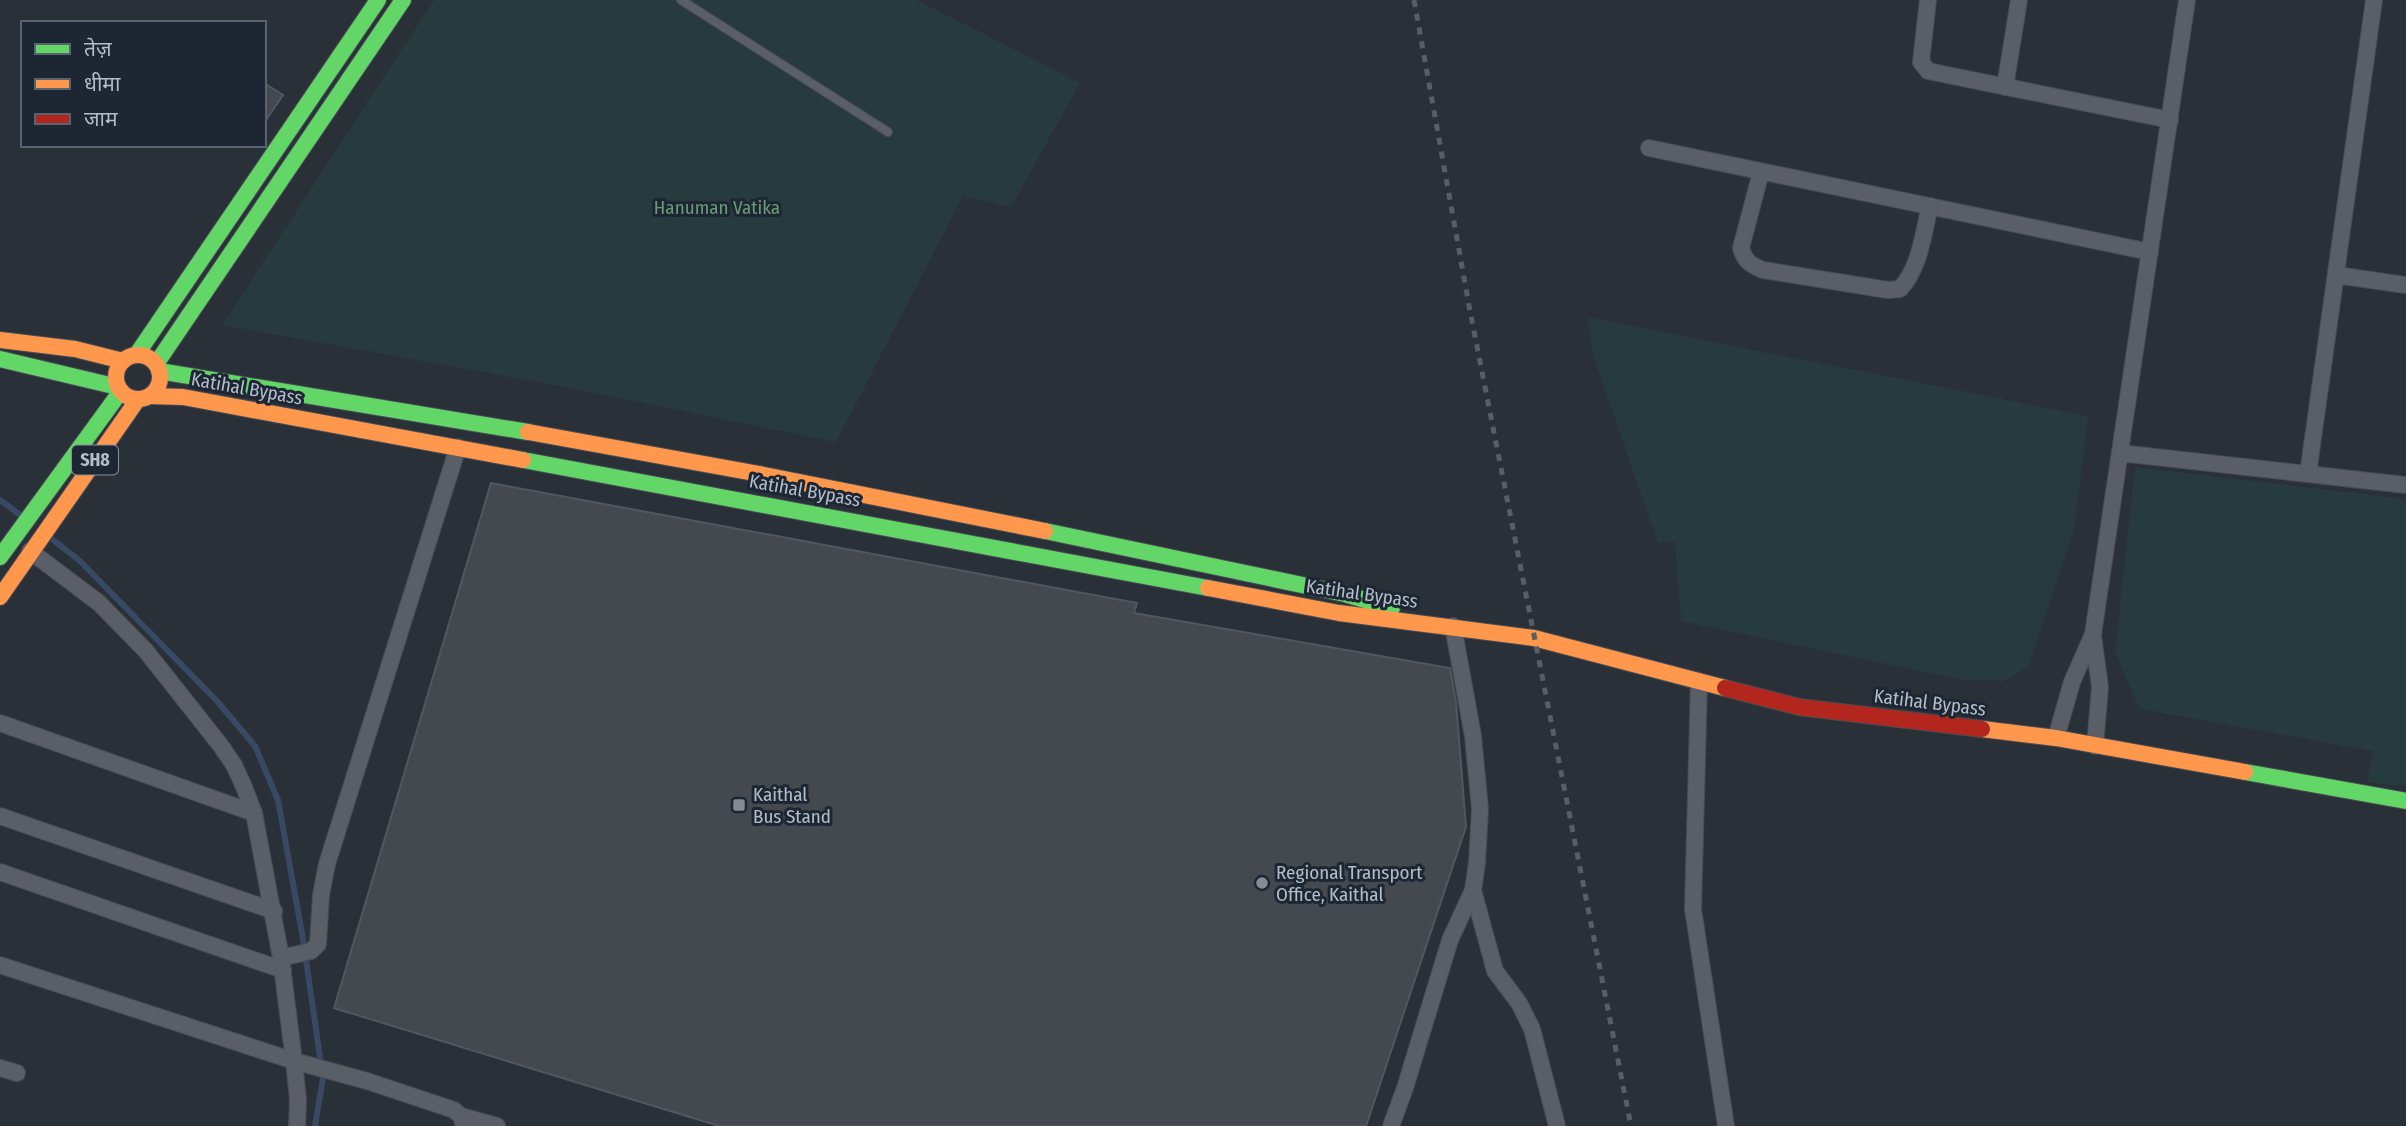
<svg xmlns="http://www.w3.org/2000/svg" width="2406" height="1126" font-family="'Fira Sans Condensed','Noto Sans Devanagari',sans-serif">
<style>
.green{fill:#273a3e}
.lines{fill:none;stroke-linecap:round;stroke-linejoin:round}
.stream{stroke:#384963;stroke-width:6}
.building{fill:#444950;stroke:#52575f;stroke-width:2}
.lane-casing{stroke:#484c53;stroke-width:10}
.street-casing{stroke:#484c53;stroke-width:18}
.fast-casing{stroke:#484c53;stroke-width:18}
.slow-casing{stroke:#484c53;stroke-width:18}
.jam-casing{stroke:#484c53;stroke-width:18}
.lane{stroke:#5a5e66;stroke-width:8}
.street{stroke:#5a5e66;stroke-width:16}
.fast{stroke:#63d668;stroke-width:16}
.slow{stroke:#ff974d;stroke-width:16}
.jam{stroke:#b3261e;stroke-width:16}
.rail{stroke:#595d64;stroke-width:5;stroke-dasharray:7 7;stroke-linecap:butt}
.poi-dot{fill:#848b96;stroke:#1d2633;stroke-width:2.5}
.labels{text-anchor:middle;stroke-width:6;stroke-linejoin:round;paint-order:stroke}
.shield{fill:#1d2633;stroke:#878f9c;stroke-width:2}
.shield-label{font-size:18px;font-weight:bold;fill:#b4bcc9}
.park-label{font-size:19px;fill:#6b9a76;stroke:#1d2633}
.street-label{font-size:19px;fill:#b4bcc9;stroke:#1d2633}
.poi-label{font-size:19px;fill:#b4bcc9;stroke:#1d2633;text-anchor:start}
</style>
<rect width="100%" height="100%" fill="#2a3038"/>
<!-- green -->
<g class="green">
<polygon points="434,0 917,0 1080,83 1011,207 963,196 836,442 539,382 222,325"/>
<polygon points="1587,317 2088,416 2074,530 2028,667 2005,681 1964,680 1681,621 1675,542 1658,543 1593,355"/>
<polygon points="2135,467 2406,499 2406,784 2400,786 2367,782 2373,751 2140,709 2115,652"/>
</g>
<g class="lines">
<!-- stream -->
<g class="stream">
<polyline points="0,500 23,517"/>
<polyline points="48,536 80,561 217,701 255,746 278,800 303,939 323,1078 315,1126"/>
</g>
</g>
<!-- building -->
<g class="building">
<polygon points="264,83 283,95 264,123"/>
<polygon points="491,483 1137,603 1134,613 1450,668 1456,702 1466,827 1366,1126 719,1126 334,1008"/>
</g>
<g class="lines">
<!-- lane casing -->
<g class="lane-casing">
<polyline id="lane" points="681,0 888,132"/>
</g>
<!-- street casing -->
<g class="street-casing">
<g id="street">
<polyline points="1928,0 1921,62 1928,71 2170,120"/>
<polyline points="2005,87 2019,0"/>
<polyline points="1649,148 2150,252"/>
<path d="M1761,172L1741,248C1745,262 1751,265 1763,270L1888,290L1900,289C1920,268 1923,234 1930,206"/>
<polyline points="2336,275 2406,285"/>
<polyline points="2120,453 2406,485"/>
<polyline points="2308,474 2374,0"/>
<polyline points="30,551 99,603 146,651 221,746 234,765 244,787 254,813 281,958 294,1061 298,1100 297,1126"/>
<polyline points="2093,636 2100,687 2095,746"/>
<polyline points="1699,681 1693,909 1726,1126"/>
<polyline points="0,723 254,813"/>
<polyline points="2056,738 2072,682 2093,634 2187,0"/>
<polyline points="0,816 274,911"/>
<polyline points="0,872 283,970"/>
<polyline points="1473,890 1495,971 1519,1003 1532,1029 1557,1126"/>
<polyline points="281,958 311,951 318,944 321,895 327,864 458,447"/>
<polyline points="0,965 294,1061 367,1081 454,1110 461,1116 464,1126"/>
<polyline points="0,1068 17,1073"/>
<polyline points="461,1116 497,1126"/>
<polyline points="1391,1126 1405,1088 1450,940 1473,890 1477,863 1480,809 1473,736 1453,626"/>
</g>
</g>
<!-- fast casing -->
<g class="fast-casing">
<g id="fast">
<polyline points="137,354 378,0"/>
<polyline points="0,359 118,387"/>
<polyline points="156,364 403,0"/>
<polyline points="159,371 528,432"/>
<polyline points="523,460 1208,588"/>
<polyline points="1045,531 1345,594 1392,608"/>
<polyline points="0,557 121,391"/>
<polyline points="2245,772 2406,801"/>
</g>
</g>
<!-- slow casing -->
<g class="slow-casing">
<g id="slow">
<polyline points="0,340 75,349 123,361"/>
<circle cx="138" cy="377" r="22"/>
<polyline points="150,396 183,397 523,460"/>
<polyline points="528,432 754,473 1045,531"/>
<polyline points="1208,588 1339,613 1534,638 1725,688"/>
<polyline points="0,597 138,399"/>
<polyline points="1982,729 2056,738 2245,772"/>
</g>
</g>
<!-- jam casing -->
<g class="jam-casing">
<polyline id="jam" points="1725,688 1799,707 1982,729"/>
</g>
<!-- lane -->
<use href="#lane" class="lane"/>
<!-- street -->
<use href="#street" class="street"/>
<!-- fast -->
<use href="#fast" class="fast"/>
<!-- slow -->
<use href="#slow" class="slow"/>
<!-- jam -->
<use href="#jam" class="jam"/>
<!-- rail -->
<polyline class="rail" points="1414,0 1470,311 1631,1126"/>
</g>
<!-- markers -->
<g class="poi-dot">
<rect x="732" y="798" width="14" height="14" rx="3.5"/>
<circle cx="1262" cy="883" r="7"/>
</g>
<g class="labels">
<!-- shield labels -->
<rect class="shield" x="72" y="445.5" width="46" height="29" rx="5"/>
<g class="shield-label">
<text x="95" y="466">SH8</text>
</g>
<!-- park labels -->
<g class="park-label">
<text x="717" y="214">Hanuman Vatika</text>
</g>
<!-- street labels -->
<g class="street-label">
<text transform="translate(247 388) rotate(10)" y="7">Katihal Bypass</text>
<text transform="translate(805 490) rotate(10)" y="7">Katihal Bypass</text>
<text transform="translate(1362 593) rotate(8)" y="7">Katihal Bypass</text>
<text transform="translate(1930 702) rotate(7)" y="7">Katihal Bypass</text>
</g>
<!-- poi labels -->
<g class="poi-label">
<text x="753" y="801">Kaithal<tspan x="753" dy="22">Bus Stand</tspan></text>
<text x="1276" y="879">Regional Transport<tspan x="1276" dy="22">Office, Kaithal</tspan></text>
</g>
</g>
<!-- legend -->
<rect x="21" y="21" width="245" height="126" fill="#1d2633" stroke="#59626f" stroke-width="2"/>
<rect x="35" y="44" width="35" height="10" fill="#63d668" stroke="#59626f" stroke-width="2"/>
<text x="84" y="56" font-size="21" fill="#b4bcc9">तेज़</text>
<rect x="35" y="79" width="35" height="10" fill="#ff974d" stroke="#59626f" stroke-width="2"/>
<text x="84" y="91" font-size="21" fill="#b4bcc9">धीमा</text>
<rect x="35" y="114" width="35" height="10" fill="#b3261e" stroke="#59626f" stroke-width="2"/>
<text x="84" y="126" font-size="21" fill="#b4bcc9">जाम</text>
</svg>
